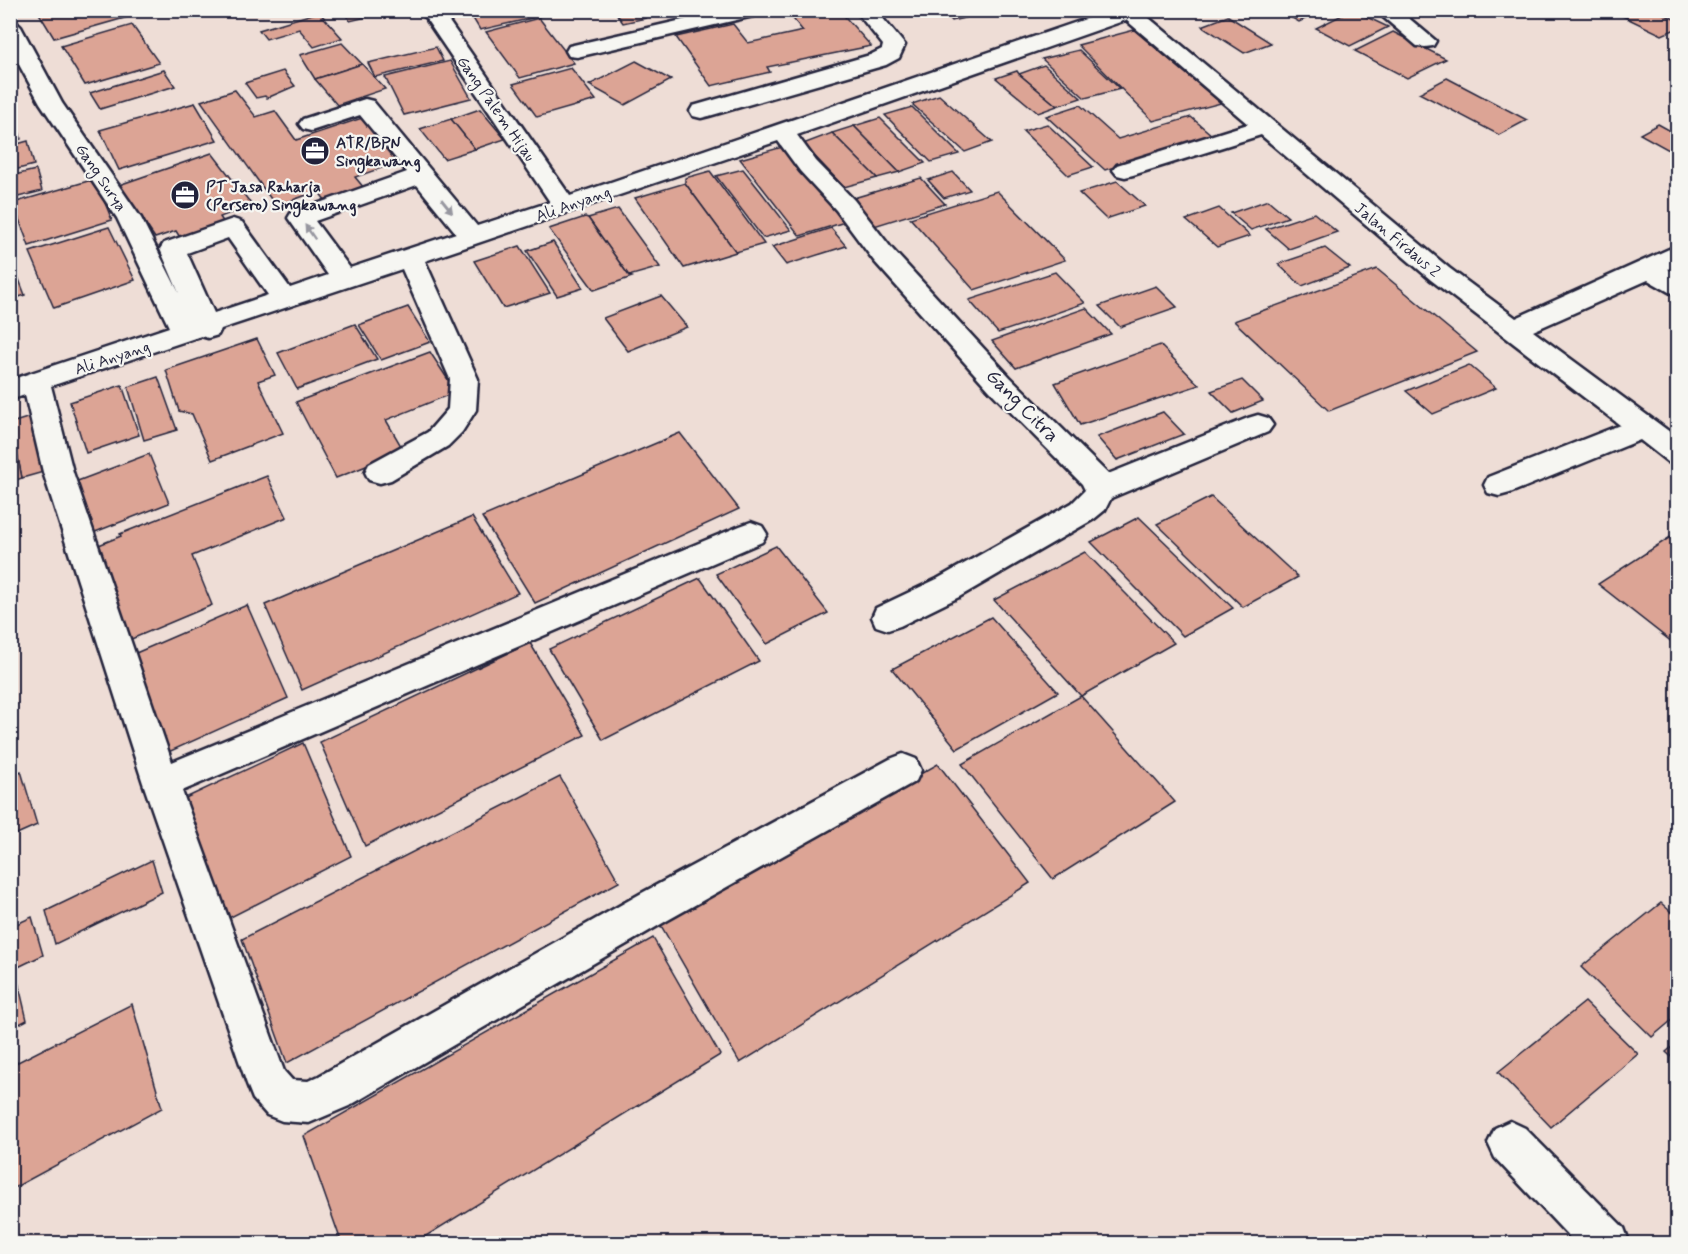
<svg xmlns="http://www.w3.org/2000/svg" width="1688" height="1254" font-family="Mynerve,sans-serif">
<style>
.building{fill:#dca495;stroke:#22223b;stroke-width:1.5}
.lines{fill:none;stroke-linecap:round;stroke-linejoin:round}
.minor-casing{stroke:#22223b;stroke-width:5}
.minor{fill:#f6f6f2;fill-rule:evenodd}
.oneway{fill:#9797a0}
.labels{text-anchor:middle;stroke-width:4.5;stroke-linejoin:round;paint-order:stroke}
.far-street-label{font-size:16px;fill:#22223b;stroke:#f6f6f2}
.far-poi-label{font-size:16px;font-weight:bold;fill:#22223b;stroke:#f6f6f2;text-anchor:start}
.street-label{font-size:20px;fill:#22223b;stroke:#f6f6f2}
</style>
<rect width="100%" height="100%" fill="#eeddd6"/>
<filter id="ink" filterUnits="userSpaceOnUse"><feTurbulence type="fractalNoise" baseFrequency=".0167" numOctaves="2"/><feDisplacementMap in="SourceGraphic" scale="12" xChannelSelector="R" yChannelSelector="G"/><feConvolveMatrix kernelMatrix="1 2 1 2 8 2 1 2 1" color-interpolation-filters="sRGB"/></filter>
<g filter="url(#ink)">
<!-- building -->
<g class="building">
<polygon points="37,10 140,10 142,13 54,38"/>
<polygon points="344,10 396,10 350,21"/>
<polygon points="468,10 557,10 558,12 480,30"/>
<polygon points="614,10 640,10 646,18 623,23"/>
<polygon points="786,10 839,10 871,46 767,67 770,72 711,86 676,37 733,24 748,43 803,31"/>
<polygon points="942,10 983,10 985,13 952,21"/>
<polygon points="1278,10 1324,10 1299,22"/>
<polygon points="1352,10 1388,27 1350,46 1316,28"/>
<polygon points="1656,10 1678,21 1678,28 1662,35 1612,11"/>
<polygon points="319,12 342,38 314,47 299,29 266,39 259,30"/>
<polygon points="1228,16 1271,43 1244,53 1202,26"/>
<polygon points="539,18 574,63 520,78 486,32"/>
<polygon points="132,25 159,63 85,85 61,46"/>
<polygon points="1134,30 1221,103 1153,121 1078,45"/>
<polygon points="1393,32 1446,59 1407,78 1355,51"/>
<polygon points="342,43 362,64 315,79 300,55"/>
<polygon points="436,47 443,61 375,77 368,63"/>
<polygon points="1079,50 1120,89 1085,98 1042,59"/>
<polygon points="450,61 471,98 404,115 385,77"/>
<polygon points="636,61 671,80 625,105 589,85"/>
<polygon points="362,64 385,89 337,105 315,79"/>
<polygon points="1044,65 1081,98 1057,106 1019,74"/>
<polygon points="571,68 596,100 537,117 513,84"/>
<polygon points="164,70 175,86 100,109 90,93"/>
<polygon points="283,71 295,86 267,98 265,96 256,98 245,83"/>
<polygon points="1017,71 1019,74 1057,106 1038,113 996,78"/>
<polygon points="1447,78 1527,120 1499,135 1419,93"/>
<polygon points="235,90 256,117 275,111 296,140 365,117 402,161 355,177 364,188 326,201 318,191 276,206 201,101"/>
<polygon points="939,95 992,142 965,152 912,104"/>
<polygon points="195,103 217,140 119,170 100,130"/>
<polygon points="1080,105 1118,139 1191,117 1213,136 1105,170 1046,116"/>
<polygon points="912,107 959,154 931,162 885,115"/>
<polygon points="480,109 505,139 475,149 451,119"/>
<polygon points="14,112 21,139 10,141 10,113"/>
<polygon points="880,118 925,163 899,172 854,126"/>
<polygon points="451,119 475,149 444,159 420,129"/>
<polygon points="1047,124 1093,167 1068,175 1023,131"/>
<polygon points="1658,124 1678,135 1678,155 1640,134"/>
<polygon points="854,126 899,172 877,178 832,133"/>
<polygon points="832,133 877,178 844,187 803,144"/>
<polygon points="28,141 34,165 10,171 10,146"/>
<polygon points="786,146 848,221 800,236 740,159"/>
<polygon points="212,153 252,205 220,217 224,223 181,239 176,231 155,238 119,185"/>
<polygon points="743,169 791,230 763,238 716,176"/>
<polygon points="36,170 42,191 10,199 10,176"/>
<polygon points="710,171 764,244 736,252 685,183 685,178"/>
<polygon points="953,172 970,190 944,198 928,180"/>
<polygon points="921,178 945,204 871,227 847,200"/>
<polygon points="95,179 112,220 29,246 13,203"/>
<polygon points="1117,181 1145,206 1106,219 1079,193"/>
<polygon points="685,183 736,252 684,268 635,198"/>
<polygon points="997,191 1065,260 974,290 910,218"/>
<polygon points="1268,200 1288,217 1251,230 1231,213"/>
<polygon points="1219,208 1250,236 1217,247 1186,220"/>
<polygon points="618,209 660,267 629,276 588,218"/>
<polygon points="1314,213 1337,232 1289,249 1266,229"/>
<polygon points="585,217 588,218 629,276 632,277 594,290 549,229"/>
<polygon points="109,227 135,280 54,308 30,252"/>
<polygon points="831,228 846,246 786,265 772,247"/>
<polygon points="553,242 583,288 557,296 527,251"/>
<polygon points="520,246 550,293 503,308 474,261"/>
<polygon points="1325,248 1350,268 1302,286 1278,264"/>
<polygon points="15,269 25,295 10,300 10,270"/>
<polygon points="1377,269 1477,352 1329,411 1234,321"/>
<polygon points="1055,272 1085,303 998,333 969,300"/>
<polygon points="1156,286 1177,307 1120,327 1099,306"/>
<polygon points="661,296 687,327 628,351 603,318"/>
<polygon points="408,307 430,342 381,360 359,325"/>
<polygon points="1086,308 1111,334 1016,368 992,341"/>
<polygon points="355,324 377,359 297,389 278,353"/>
<polygon points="257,339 275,375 258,381 283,433 212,460 192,414 179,411 166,370"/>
<polygon points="1160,345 1199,385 1080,425 1055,383"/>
<polygon points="430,352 456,392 386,420 404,451 336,478 296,402"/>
<polygon points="1469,365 1496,388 1433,414 1406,391"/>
<polygon points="158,377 177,430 144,440 128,387"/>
<polygon points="1242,380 1263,401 1233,413 1211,391"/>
<polygon points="122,385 139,435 86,453 70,402"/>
<polygon points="1163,412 1184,434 1117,460 1097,437"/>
<polygon points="37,415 47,471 22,478 11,423"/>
<polygon points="11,423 22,478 10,482 10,423"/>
<polygon points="680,433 739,509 535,603 482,517"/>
<polygon points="149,454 169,503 85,536 67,485"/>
<polygon points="267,476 287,517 192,556 212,605 122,643 89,549 121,536 120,534"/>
<polygon points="1211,497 1298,577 1243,607 1157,524"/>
<polygon points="472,517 518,593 302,690 265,605"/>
<polygon points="1139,517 1233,608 1183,636 1091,542"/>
<polygon points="1675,534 1678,537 1678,639 1672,642 1598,584"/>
<polygon points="776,546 828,613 767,644 716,574"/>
<polygon points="1085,552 1174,643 1081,696 994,600"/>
<polygon points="700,578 759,661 603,740 549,649"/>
<polygon points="247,605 288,698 164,754 129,656"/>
<polygon points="991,617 1058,692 957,749 892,669"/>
<polygon points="530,643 585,735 365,846 320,742"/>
<polygon points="1081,696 1175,802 1053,879 962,764"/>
<polygon points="303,743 351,856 219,923 177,802"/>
<polygon points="938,764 1030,883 740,1063 659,922"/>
<polygon points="21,771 37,825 10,837 10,776"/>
<polygon points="560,777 619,882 287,1063 242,939"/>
<polygon points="152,860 162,892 55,944 46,911"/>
<polygon points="1661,903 1678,918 1678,1015 1652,1037 1581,967"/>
<polygon points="32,917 43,955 10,971 10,927"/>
<polygon points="653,938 720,1055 413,1244 342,1244 304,1136"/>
<polygon points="16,973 27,1020 10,1029 10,976"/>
<polygon points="1585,1002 1638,1054 1551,1127 1498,1072"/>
<polygon points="132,1004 162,1108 10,1190 10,1066"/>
<polygon points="1678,1042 1678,1063 1666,1052"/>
</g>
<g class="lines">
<!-- minor casing -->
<g class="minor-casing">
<g id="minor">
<path d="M420,10H441L570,196L1112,10H1144L1143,13L1449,268L1516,318L1678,245V264L1668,269L1678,274V294L1669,292L1648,280L1533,331L1678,438V465L1668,462L1640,440L1510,493L1499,496L1488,493L1484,485L1488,477L1620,425L1431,280L1261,135L1133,175L1125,177L1117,175L1113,170L1117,165L1248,124L1126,20L797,135L816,161L854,200L892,249L1010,377L1108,474L1248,418L1258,415L1268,418L1273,425L1268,432L1111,498L1105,510L1094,519L959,597L900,626L888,630L876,626L872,617L876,608L937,579L1072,503L1085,490L1082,484L990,391L874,261L836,210L800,171L778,141L425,261L478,379L476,410L462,432L448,446L391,480L380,483L369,480L365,472L369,464L428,432L448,409L450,379L402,269L221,329L218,335L208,338L201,336L51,386L73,472L172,762L740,526L751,522L762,526L767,534L762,542L182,791L284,1071L292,1080L308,1081L319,1076L640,894L890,759L903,754L916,759L921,770L916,781L668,920L349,1106L309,1123L282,1121L267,1115L253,1099L247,1084L143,783L43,472L25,395L10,400V380L169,327L117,218L40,103L10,48V21L17,23L21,27L62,103L141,218L179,293L160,249L164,243L233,219L242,222L290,288L328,275L288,218L291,213L407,172L360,115L311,131L303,129L299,124L303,119L365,99L373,101L477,226L550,202ZM417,185L456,233L350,268L315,221ZM228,238L268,295L214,313L187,253Z"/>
<polygon points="726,10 765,10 762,14 577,57 569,56 566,51 569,46"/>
<polygon points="855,10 876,10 905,45 899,58 886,65 709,116 701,118 693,116 690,111 693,106 870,55 882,49 883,45"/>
<polygon points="1375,10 1399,10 1436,41 1433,46 1425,47 1417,46"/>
<polygon points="1510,1121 1525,1128 1624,1228 1630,1244 1576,1244 1495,1158 1488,1143 1495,1128"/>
</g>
</g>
<!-- minor -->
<use href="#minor" class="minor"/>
</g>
<!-- one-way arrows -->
<defs><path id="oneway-solid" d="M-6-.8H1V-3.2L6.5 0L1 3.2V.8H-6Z" transform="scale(1.5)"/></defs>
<g class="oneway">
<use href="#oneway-solid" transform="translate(447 206) rotate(51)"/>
<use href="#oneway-solid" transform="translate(310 232) rotate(-125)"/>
</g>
</g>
<!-- icons -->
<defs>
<g id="office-disc" transform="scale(1.5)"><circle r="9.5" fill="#22223b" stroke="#f6f6f2"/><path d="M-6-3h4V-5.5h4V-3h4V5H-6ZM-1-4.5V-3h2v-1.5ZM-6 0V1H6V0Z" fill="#fff"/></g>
</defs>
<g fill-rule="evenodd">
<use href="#office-disc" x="315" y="151"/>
<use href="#office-disc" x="185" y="195"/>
</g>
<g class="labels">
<!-- far-street labels -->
<g class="far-street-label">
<text transform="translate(497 108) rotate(55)" y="6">Gang Palem Hijau</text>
<text transform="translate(102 177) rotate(56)" y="6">Gang Surya</text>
<text transform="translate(573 203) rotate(-19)" y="6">Ali Anyang</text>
<text transform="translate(1398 239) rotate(40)" y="6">Jalan Firdaus 2</text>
<text transform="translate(112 357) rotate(-18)" y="6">Ali Anyang</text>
</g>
<!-- far-poi labels -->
<g class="far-poi-label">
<text x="336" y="148">ATR/BPN<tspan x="336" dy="18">Singkawang</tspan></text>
<text x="206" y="192">PT Jasa Raharja<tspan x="206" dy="18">(Persero) Singkawang</tspan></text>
</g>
<!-- street labels -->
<g class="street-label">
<text transform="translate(1023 405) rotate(45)" y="7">Gang Citra</text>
</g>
</g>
<!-- margin -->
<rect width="1688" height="1254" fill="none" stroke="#f6f6f2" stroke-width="36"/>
<rect x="18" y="18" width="1652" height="1218" fill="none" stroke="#22223b" stroke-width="2" filter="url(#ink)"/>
</svg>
